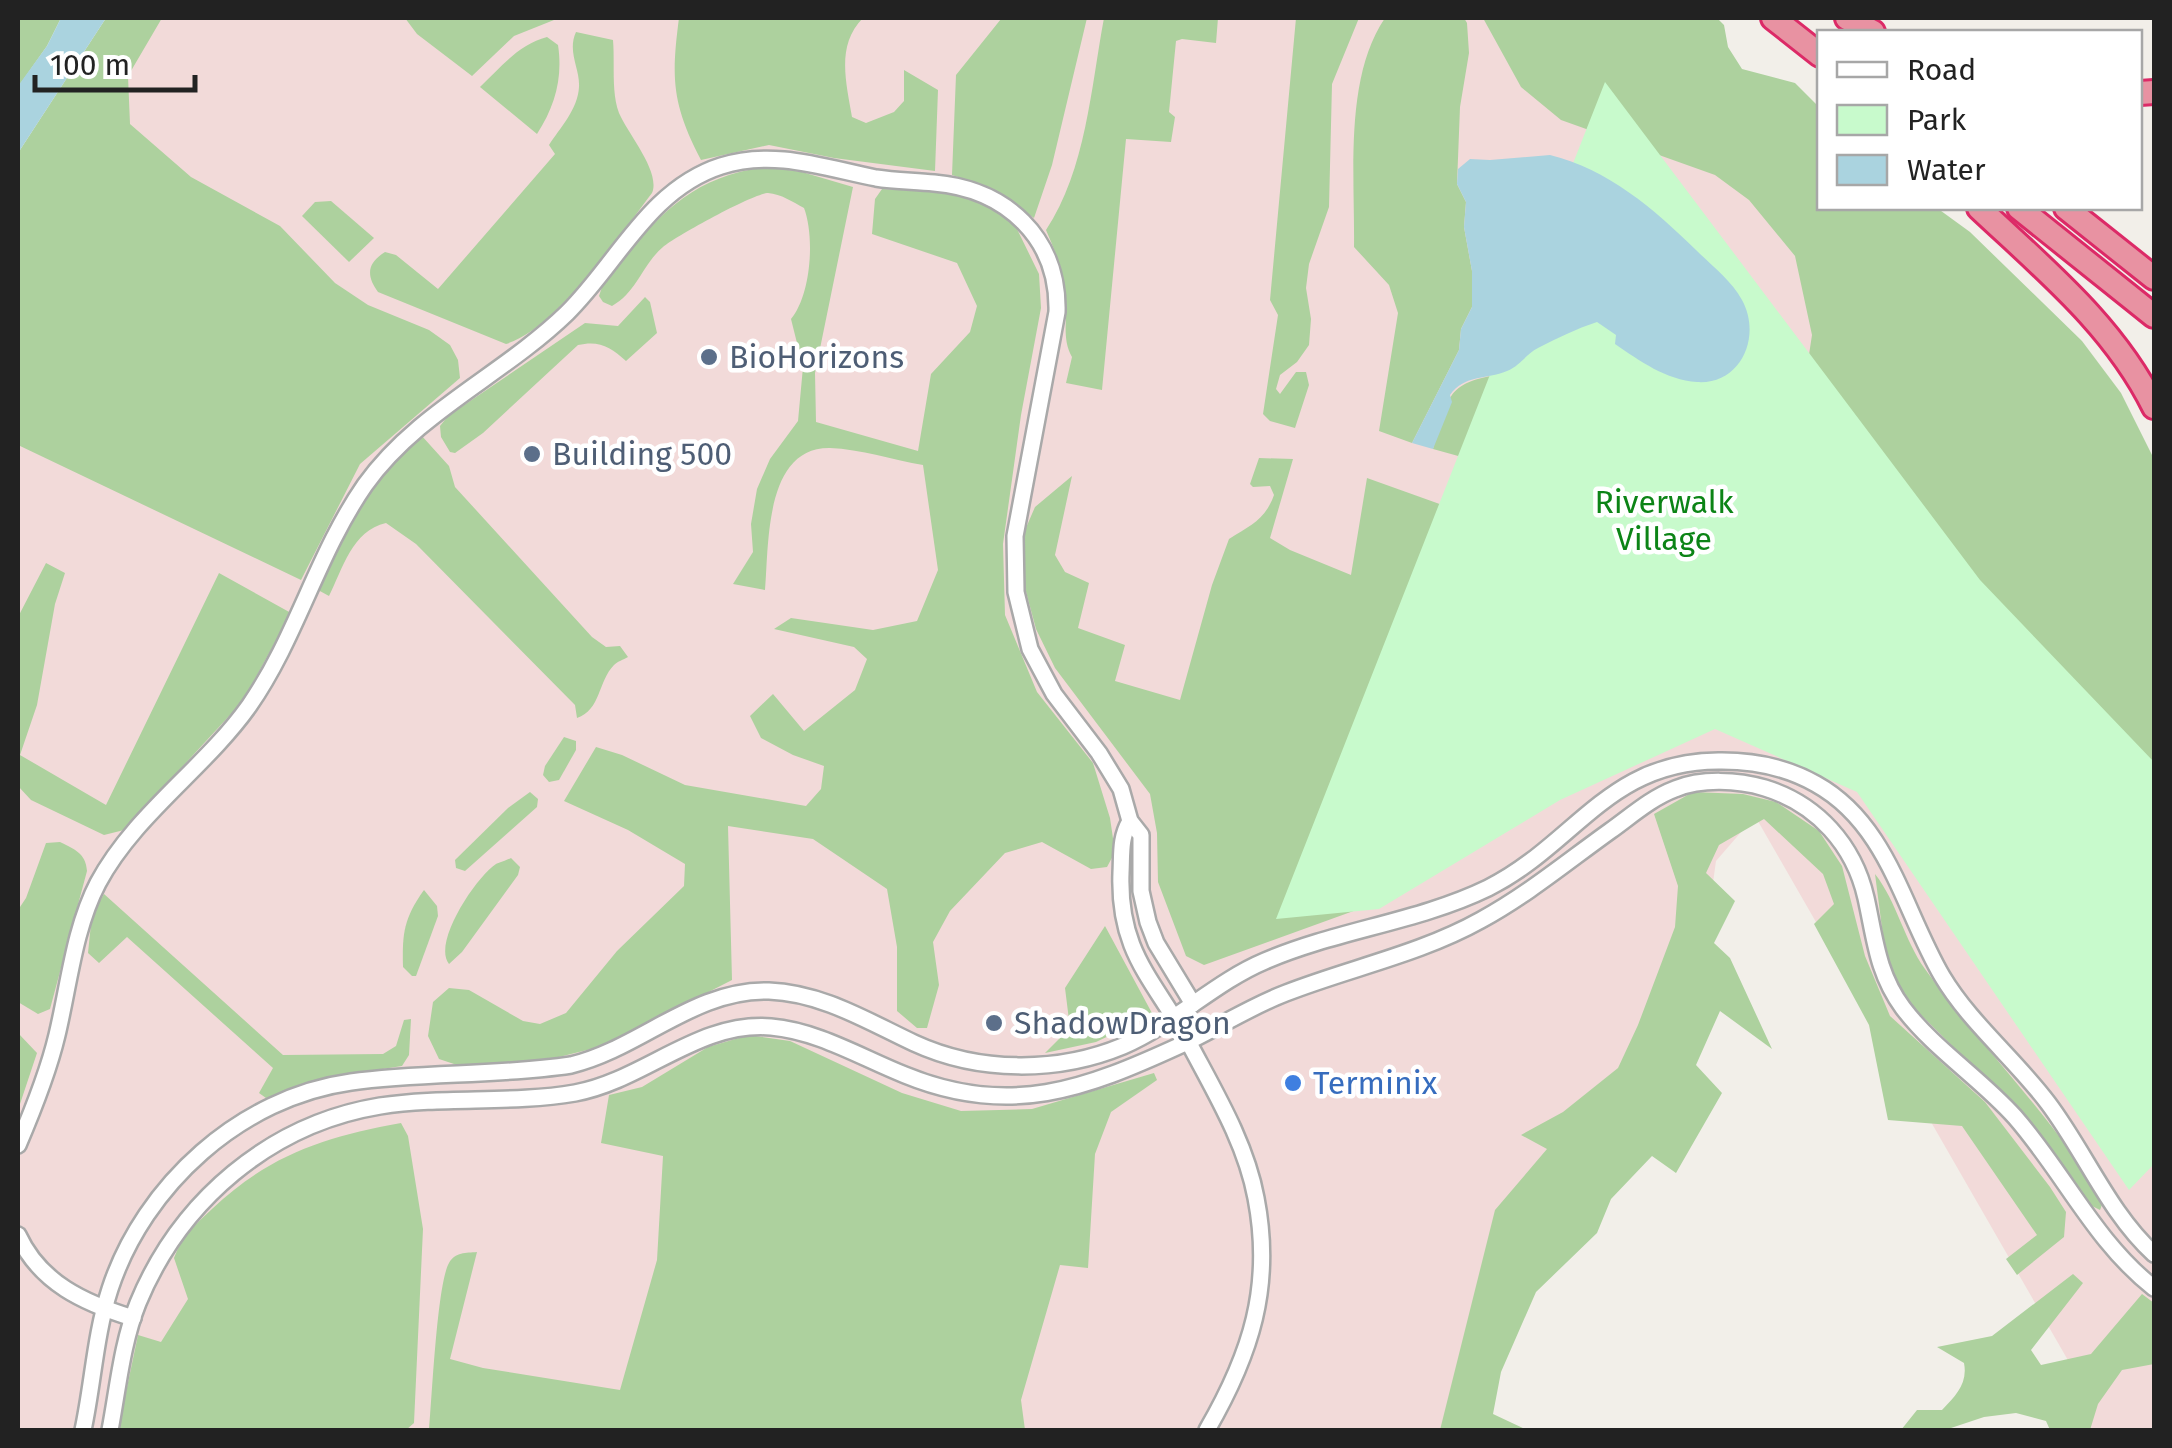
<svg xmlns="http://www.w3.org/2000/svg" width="2172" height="1448" font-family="'Fira Sans',sans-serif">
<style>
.commercial{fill:#f2dad9}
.forest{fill:#add19e}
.park{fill:#c8facc}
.water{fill:#aad3df}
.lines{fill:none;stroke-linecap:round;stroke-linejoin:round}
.tertiary-casing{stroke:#a9a9a9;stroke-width:20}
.motorway-casing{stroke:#dc2a67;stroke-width:28}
.tertiary{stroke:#fff;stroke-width:15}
.motorway{stroke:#e892a2;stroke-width:22}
.service-dot{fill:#5c6f8a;stroke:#fff;stroke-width:4}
.shop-dot{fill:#3f7fe0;stroke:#fff;stroke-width:4}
.labels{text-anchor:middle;stroke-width:9;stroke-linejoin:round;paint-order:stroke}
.service-label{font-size:32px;fill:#4e5e75;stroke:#fff;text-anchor:start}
.park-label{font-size:32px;fill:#0c8416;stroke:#fff}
.shop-label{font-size:32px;fill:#366cbe;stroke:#fff;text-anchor:start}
</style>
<rect width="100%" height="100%" fill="#f2efe9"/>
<!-- commercial -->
<polygon class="commercial" points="135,18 1620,18 2154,744 2154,1430 2078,1430 2088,1395 1755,816 1716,861 1681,1111 1566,1191 1471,1430 18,1430 18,301"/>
<!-- forest -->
<g class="forest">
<polygon points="18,18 61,18 47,46 18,87"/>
<polygon points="106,18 162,18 128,76 130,124 191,177 280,226 335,283 368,305 429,330 450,345 458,360 460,378 360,464 301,580 18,445 18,153"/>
<polygon points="405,18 559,18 514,36 472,76 417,34"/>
<path d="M679,18H863C836,45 846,82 852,117L866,123L894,112L904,101V70L938,90L935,171L834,158L769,145L701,160C672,104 671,79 679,18Z"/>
<polygon points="1006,18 1087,18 1052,165 1034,218 989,187 952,175 956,75 1001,19"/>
<path d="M1104,18H1218L1216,43L1182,39L1176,41L1169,112L1175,117L1171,142L1126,139L1102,390L1066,383L1072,357C1062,340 1067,320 1066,301C1065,275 1056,253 1046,230C1086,170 1091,87 1104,18Z"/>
<polygon points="1296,18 1359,18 1332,84 1329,207 1309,264 1306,288 1311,319 1309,345 1297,362 1280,375 1276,389 1280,394 1296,372 1306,372 1309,385 1295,428 1270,421 1263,414 1278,315 1270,300"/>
<path d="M1385,18H1464L1467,23L1469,53L1460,107L1457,184L1466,202L1464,227L1472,271V307L1461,329L1459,350L1412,443L1379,431L1398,313L1389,285L1354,247C1355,176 1344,78 1385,18Z"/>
<polygon points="1483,18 1717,18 1724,25 1728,47 1742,69 1795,83 1819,107 1820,208 1937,208 1970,232 2082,341 2121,393 2154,459 2154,807 1797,433 1812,335 1795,256 1749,200 1715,175 1561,120 1521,87"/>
<path d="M576,32L613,40C615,62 611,92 619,113C628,134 661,172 652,193C620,235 556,329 506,344L378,292C366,276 367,263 385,252L396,255L438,289L555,154L549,145C560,128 578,109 579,87C580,68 567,52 576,32Z"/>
<path d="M547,37L558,45C563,78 555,106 537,134L480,87C500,68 519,44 547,37Z"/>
<path d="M768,167L802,172L853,187L815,373L816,422L918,451L931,374L970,332L977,306L957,263L872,234L875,199L882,189L957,192L993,206L1016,227L1039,274L1041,308L1021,415L1003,544L1005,615L1037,692L1093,763L1110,818L1115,852L1107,867L1091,869L1042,842L1005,853L950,911L933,942L939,985L927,1028H917L897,1011V947L887,889L813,839L728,826L732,980L603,1046L539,1062L457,1065L439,1059L428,1036L433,1002L449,988L469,990L523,1021L540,1024L566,1013L617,951L684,886L685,864L628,830L564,801L596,747L622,755L685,785L806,806L821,789L824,766L793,755L761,738L750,716L773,694L804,731L855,690L867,659L854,647L774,629L791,618L873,630L917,621L938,570L923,465C894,460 860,449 830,448C764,447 769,546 765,590L733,584L753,552L751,524L757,489L770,459L798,421L803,367L791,319C811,295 815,237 804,208C793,202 781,194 768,193C754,193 676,236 663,247C642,265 637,292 612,306L603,302L599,296L602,287C650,225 684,176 768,167Z"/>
<polygon points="331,201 374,238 349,262 302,216 315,202"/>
<path d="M645,297L650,302L657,333L626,361C611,347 599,340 578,345L483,433L455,453L450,452L441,437L440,426L448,416L585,323L618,326Z"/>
<path d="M1502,374L1469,459L1433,449C1450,397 1443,383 1502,374Z"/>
<path d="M421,435L449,466L455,487L592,637L606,647L620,646L628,657C623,660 618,661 614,665C598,681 601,710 577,718L575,705L416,544L386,523C352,531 343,568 329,596L318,590L354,513L377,475Z"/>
<path d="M1259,458L1293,459L1270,538L1290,550L1351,575L1367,478L1448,507L1359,909L1204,965L1186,956L1158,882L1157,833L1150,794L1055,668L1036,629L1022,577V537L1035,507L1072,476L1055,555L1065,572L1089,583L1078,628L1125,645L1115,681L1180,700L1212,585L1229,539C1251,525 1265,520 1274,495L1270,486L1253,487L1250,484Z"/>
<polygon points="46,563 65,573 55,604 37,705 20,755 106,805 219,573 291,613 243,701 124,830 104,835 31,800 18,786 18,617"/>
<polygon points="564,737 576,741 576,750 559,780 549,782 543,775 545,766"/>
<polygon points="530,792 538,799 537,807 465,871 456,868 455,860 508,808"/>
<polygon points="1693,792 1743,794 1776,802 1819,831 1842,866 1865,956 1890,1016 1985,1102 2050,1187 2066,1212 2064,1237 2017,1275 2006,1259 2037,1235 1962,1126 1888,1120 1869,1025 1814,924 1834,904 1823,874 1764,819 1719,845 1706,873 1735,901 1714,943 1730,958 1772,1049 1720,1011 1696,1065 1722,1093 1676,1173 1652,1156 1611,1199 1597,1233 1536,1292 1501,1372 1493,1414 1527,1430 1440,1430 1495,1210 1547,1149 1521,1135 1563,1112 1618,1068 1638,1025 1675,927 1678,886 1654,814"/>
<path d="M60,842C74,849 86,853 87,871L50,1009L38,1014L18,1002V910L26,898L46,843Z"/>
<path d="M511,858L520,867L518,875L462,952L449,964C432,943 476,877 496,864C498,863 510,859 511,858Z"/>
<path d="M1875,874C1897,902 1904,940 1925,969C1982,1049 2054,1117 2103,1202L2100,1210L2092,1206L2019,1112L1906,1000L1886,959Z"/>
<path d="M424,890L437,906L438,916L416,976H412L403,967C402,933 404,918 424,890Z"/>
<polygon points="104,894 283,1055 383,1054 396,1046 404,1020 411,1019 409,1055 402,1066 350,1074 266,1098 259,1093 273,1068 127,937 99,963 88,953 92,914"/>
<polygon points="1105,926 1153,1015 1096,1042 1045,1053 1070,1028 1065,988"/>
<polygon points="18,1033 37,1053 19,1107 18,1105"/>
<path d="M749,1035L790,1041L902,1093L961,1111L1032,1109L1154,1073L1157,1080L1111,1112L1095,1154L1088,1268L1060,1265L1021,1400L1025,1430H429C432,1399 437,1284 449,1263C455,1252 466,1253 477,1252L450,1359L483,1368L620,1390L657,1260L663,1156L601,1143L609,1095L642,1087L708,1047Z"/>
<path d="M401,1123L408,1136L423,1229L414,1423L406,1430H118L138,1335L161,1342L188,1299L174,1258C182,1236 195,1225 212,1209C269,1155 324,1137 401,1123Z"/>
<path d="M2073,1274L2083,1283L2031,1350L2041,1365L2091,1354L2142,1294L2154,1303V1364L2122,1370L2098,1404L2090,1430H2050L2046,1421L2016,1413L1984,1417L1945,1430H1901L1917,1410H1942C1956,1396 1968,1383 1964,1363L1937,1347L1992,1336Z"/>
</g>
<!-- park -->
<polygon class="park" points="1605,82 1980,580 2154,762 2154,1164 2129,1190 1857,792 1715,729 1560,800 1379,909 1276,919"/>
<!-- water -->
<g class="water">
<polygon points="61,18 106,18 18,153 18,86 47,46"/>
<path d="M1550,155C1608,169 1654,209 1696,250C1712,266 1731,280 1742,300C1762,336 1741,385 1697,382C1666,380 1640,361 1615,344L1616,335L1597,322C1576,329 1557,338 1538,348C1526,354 1521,365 1507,371C1486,380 1465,374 1450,395L1452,402L1433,449L1412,443L1459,350L1461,329L1472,307V271L1464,227L1466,202L1457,184L1458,169L1470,159L1490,160Z"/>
</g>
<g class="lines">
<!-- tertiary casing -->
<g class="tertiary-casing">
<g id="tertiary">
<path d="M1130,821C1120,838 1122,853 1121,873C1118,954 1155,980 1190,1045C1216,1094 1246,1144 1256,1198C1273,1286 1251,1354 1207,1430"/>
<path d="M18,1145C33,1110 48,1073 57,1035C69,985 74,929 98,883C135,814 204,769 249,706C297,637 317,554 365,485C417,412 503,375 567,313C617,264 649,189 721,166C774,149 825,168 876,178C895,181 915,181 934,183C1006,189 1059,238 1057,312L1015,536L1016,592L1030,649L1054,694L1099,753L1121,789L1130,821L1141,835V891L1148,922L1156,943L1193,1004"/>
<path d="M18,1235C40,1283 84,1303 133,1318"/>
<path d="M83,1430C93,1384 95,1335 110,1289C144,1185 241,1097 351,1082C424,1072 498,1076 571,1065C641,1048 694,989 769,991C822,993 867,1021 914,1043C979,1073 1058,1073 1123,1046C1174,1024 1215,982 1265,961C1337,930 1418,922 1488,888C1576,844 1609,759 1722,761C1756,761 1786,767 1816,784C1888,824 1903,909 1942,976C1970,1023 2015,1059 2048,1103C2085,1152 2109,1213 2154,1254"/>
<path d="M110,1430C118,1388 122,1343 138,1303C180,1201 270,1124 380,1106C445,1096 512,1104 575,1093C645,1080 698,1021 771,1027C818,1031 862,1058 905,1075C1010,1118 1085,1089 1181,1045C1216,1029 1249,1007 1286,993C1350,968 1420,954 1481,920C1527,895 1568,861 1610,831C1631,816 1651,798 1675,789C1702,778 1738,780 1765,788C1817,804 1854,845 1866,898C1875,938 1877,973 1903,1008C1934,1049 1980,1078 2015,1117C2064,1173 2095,1242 2154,1288"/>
</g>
</g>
<!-- motorway casing -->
<g class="motorway-casing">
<g id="motorway">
<polyline points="1773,18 1820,55"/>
<polyline points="1847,18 1873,32"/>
<polyline points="2140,93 2154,92"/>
<path d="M1979,208C2044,269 2114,326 2154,407"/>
<polyline points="2019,208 2154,316"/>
<polyline points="2066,208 2154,278"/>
</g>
</g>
<!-- tertiary -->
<use href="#tertiary" class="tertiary"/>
<!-- motorway -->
<use href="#motorway" class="motorway"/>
</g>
<!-- markers -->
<g class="service-dot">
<circle cx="709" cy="357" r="10"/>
<circle cx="532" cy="454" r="10"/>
<circle cx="994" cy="1023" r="10"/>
</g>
<circle class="shop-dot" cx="1293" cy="1083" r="10"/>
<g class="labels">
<!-- service labels -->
<g class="service-label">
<text x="729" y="368">BioHorizons</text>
<text x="552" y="465">Building 500</text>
<text x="1014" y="1034">ShadowDragon</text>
</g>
<!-- park labels -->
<g class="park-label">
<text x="1664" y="513">Riverwalk<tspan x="1664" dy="37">Village</tspan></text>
</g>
<!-- shop labels -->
<g class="shop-label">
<text x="1313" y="1094">Terminix</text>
</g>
</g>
<!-- border -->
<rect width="2172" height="1448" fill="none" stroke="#222222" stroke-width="40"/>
<!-- legend -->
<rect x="1817" y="30" width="325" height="180" fill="#ffffff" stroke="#a7a7a7" stroke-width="2.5"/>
<rect x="1837" y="62" width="50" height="15" fill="#ffffff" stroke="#a7a7a7" stroke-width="2.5"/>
<text x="1907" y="80" font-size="30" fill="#222222">Road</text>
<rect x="1837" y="105" width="50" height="30" fill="#c8facc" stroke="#a7a7a7" stroke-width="2.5"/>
<text x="1907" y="130" font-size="30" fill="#222222">Park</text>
<rect x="1837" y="155" width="50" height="30" fill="#aad3df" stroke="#a7a7a7" stroke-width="2.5"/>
<text x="1907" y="180" font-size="30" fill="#222222">Water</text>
<!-- scale -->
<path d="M35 75v15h160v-15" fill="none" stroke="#222222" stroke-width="5"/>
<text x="50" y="75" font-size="30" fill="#222222" stroke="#ffffff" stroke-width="8" paint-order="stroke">100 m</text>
</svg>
